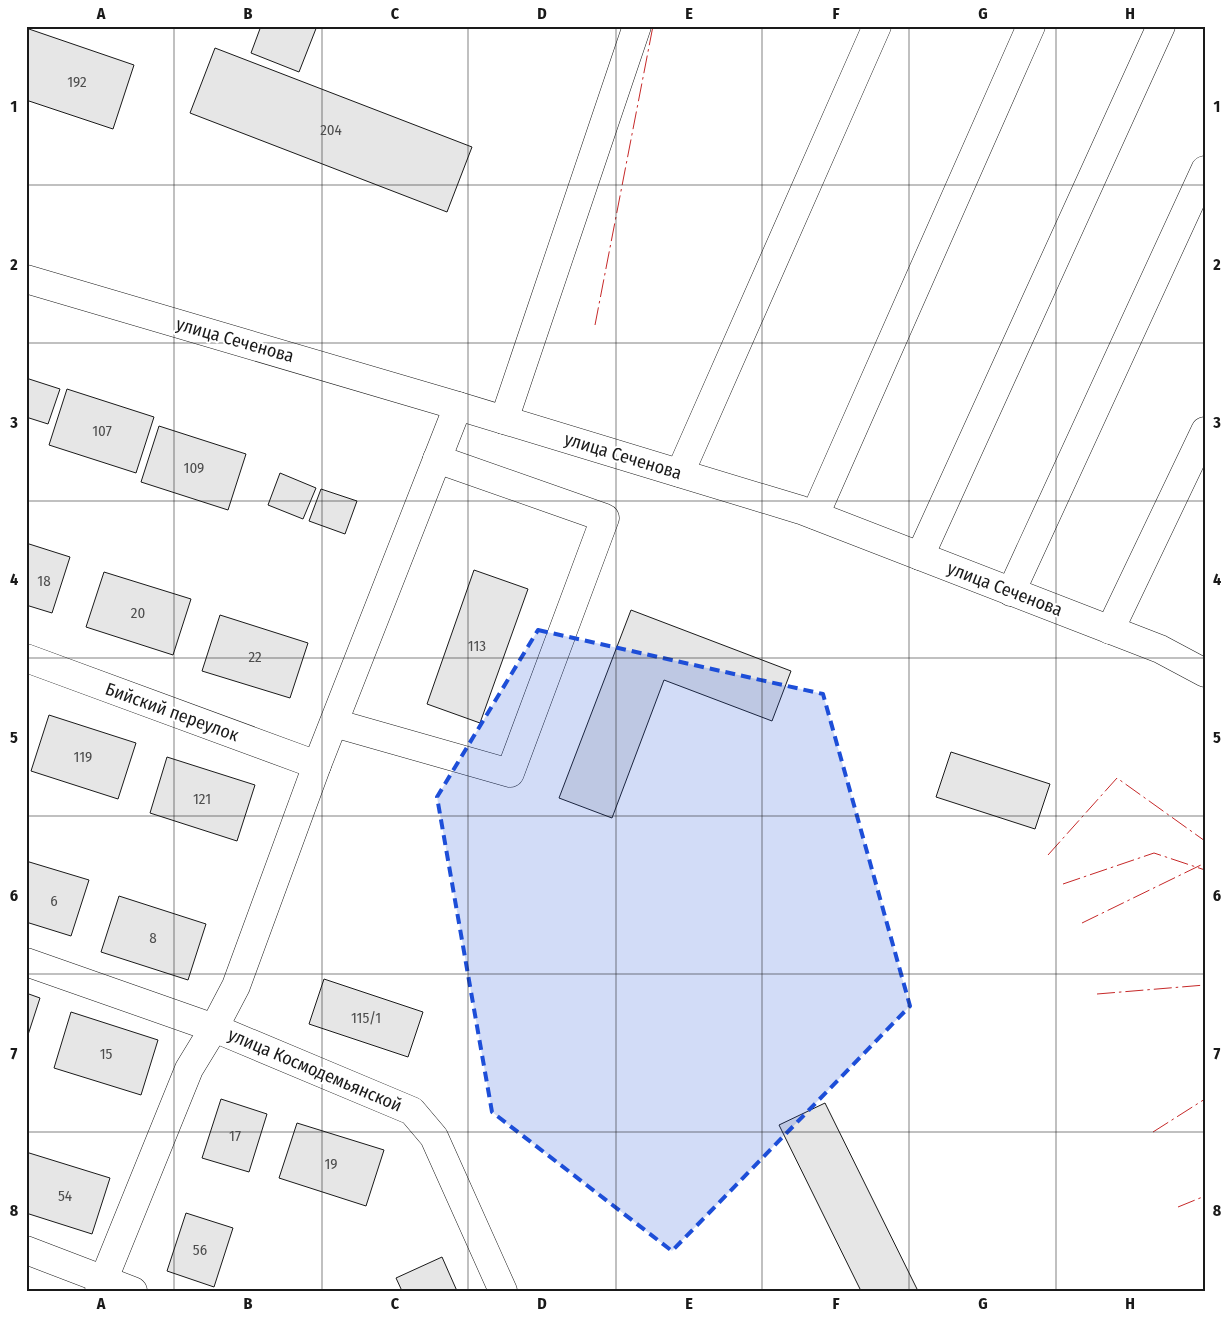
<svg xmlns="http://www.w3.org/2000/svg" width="1231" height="1317" font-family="'Fira Sans Condensed',sans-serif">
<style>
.building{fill:#e6e6e6;stroke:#1a1a1a}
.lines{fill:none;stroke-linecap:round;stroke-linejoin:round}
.minor-casing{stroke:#1a1a1a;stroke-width:29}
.minor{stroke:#fff;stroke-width:28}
.power{stroke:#c62828;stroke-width:1;stroke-dasharray:18 4 2.5 4;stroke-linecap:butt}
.marked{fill:#1d4ed8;fill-opacity:0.2;stroke:#1d4ed8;stroke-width:4;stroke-dasharray:10 6;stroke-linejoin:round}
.grid{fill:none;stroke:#1a1a1a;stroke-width:1;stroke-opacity:0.55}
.labels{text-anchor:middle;stroke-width:4;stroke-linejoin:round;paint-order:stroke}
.number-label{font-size:15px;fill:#4d4d4d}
.street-label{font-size:18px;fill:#1a1a1a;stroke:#fff}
.neatline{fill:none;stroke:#1a1a1a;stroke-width:2}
.grid-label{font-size:16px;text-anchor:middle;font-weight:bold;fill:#1a1a1a}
</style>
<rect width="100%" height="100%" fill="#fff"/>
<!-- building -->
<g class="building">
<polygon points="261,26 317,26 299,72 251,53"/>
<polygon points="26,28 134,65 113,129 26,100"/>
<polygon points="215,48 472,147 447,212 190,113"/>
<polygon points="26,378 60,389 48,424 26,417"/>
<polygon points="67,389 154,417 136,473 49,445"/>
<polygon points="159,426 246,454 228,510 141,482"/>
<polygon points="280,473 316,488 303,519 268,505"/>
<polygon points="321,489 357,501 345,534 309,521"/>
<polygon points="26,543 70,557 52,613 26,605"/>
<polygon points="474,570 528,589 480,723 427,704"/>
<polygon points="104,572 191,599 173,655 86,627"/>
<polygon points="631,610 791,671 772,721 664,680 612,818 559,798"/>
<polygon points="220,615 308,643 290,698 202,671"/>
<polygon points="49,715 136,743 118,799 31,771"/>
<polygon points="951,752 1050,784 1035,829 936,797"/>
<polygon points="167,757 255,785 237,841 150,813"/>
<polygon points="26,861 89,880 71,936 26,922"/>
<polygon points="119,896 206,924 188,980 101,952"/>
<polygon points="324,979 423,1012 408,1057 309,1024"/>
<polygon points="26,993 40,998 26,1041"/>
<polygon points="71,1012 158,1040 141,1095 54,1068"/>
<polygon points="221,1099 267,1114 249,1172 202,1158"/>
<polygon points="825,1103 918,1291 861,1291 779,1125"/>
<polygon points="297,1123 384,1150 366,1206 279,1178"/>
<polygon points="26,1152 110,1178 92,1234 26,1213"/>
<polygon points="186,1213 233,1228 214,1287 167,1271"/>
<polygon points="442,1257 457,1291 402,1291 396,1278"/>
</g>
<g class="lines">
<!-- minor casing -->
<g class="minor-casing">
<g id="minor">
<polyline points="26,279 458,406 801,510 1160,649 1205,673"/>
<polyline points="504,420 637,26"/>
<polyline points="680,473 877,26"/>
<polyline points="815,515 1031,26"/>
<polyline points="920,556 1161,26"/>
<polyline points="1011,592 1205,170"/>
<polyline points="1110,630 1205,431"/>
<polyline points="26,658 317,765"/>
<polyline points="334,723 510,773 605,518 437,459"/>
<polyline points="26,962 214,1028 412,1111 434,1137 503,1291"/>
<polyline points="26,1250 133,1291"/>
<polyline points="99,1291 189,1069 214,1028 236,986 317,765 458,406"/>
</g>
</g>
<!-- minor -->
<use href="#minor" class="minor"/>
<!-- power -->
<g class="power">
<polyline points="595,325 653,26"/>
<polyline points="1048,855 1117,778 1205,841"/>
<polyline points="1063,884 1154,853 1205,870"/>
<polyline points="1082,923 1205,863"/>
<polyline points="1097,994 1205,985"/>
<polyline points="1153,1132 1205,1099"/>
<polyline points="1178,1207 1205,1196"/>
</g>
</g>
<!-- marked area -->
<path class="marked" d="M538,630L823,694L910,1006L672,1251L492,1112L437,797Z"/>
<!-- grid -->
<path class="grid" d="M174,26V1291M322,26V1291M468,26V1291M616,26V1291M762,26V1291M909,26V1291M1056,26V1291M26,185H1205M26,343H1205M26,501H1205M26,658H1205M26,816H1205M26,974H1205M26,1132H1205"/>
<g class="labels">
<!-- number labels -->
<g class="number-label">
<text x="77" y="87">192</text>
<text x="331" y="135">204</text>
<text x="102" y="436">107</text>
<text x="194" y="473">109</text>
<text x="44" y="586">18</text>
<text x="138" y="618">20</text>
<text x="477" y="651">113</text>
<text x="255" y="662">22</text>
<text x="83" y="762">119</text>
<text x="202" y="804">121</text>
<text x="54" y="906">6</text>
<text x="153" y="943">8</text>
<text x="366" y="1023">115/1</text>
<text x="106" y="1059">15</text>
<text x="235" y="1141">17</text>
<text x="331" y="1169">19</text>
<text x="65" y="1201">54</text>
<text x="200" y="1255">56</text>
</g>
<!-- street labels -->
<g class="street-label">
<text transform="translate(235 340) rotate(16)" y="6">улица Сеченова</text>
<text transform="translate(623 456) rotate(17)" y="6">улица Сеченова</text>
<text transform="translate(1005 589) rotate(21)" y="6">улица Сеченова</text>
<text transform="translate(172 712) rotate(20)" y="6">Бийский переулок</text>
<text transform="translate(315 1070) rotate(23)" y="6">улица Космодемьянской</text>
</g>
</g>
<!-- border -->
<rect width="1231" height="1317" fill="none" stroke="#ffffff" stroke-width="55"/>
<rect x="28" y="28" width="1176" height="1262" class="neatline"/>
<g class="grid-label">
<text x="101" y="19">A</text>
<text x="248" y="19">B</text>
<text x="395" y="19">C</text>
<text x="542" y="19">D</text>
<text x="689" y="19">E</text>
<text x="836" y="19">F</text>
<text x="983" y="19">G</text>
<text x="1130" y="19">H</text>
<text x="14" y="112">1</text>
<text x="1217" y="112">1</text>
<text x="14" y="270">2</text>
<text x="1217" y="270">2</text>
<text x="14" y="428">3</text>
<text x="1217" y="428">3</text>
<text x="14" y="585">4</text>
<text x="1217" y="585">4</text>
<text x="14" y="743">5</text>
<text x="1217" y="743">5</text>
<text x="14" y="901">6</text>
<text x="1217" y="901">6</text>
<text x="14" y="1059">7</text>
<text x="1217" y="1059">7</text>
<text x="14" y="1216">8</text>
<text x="1217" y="1216">8</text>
<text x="101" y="1309">A</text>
<text x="248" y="1309">B</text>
<text x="395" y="1309">C</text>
<text x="542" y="1309">D</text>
<text x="689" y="1309">E</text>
<text x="836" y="1309">F</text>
<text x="983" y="1309">G</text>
<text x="1130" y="1309">H</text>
</g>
</svg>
